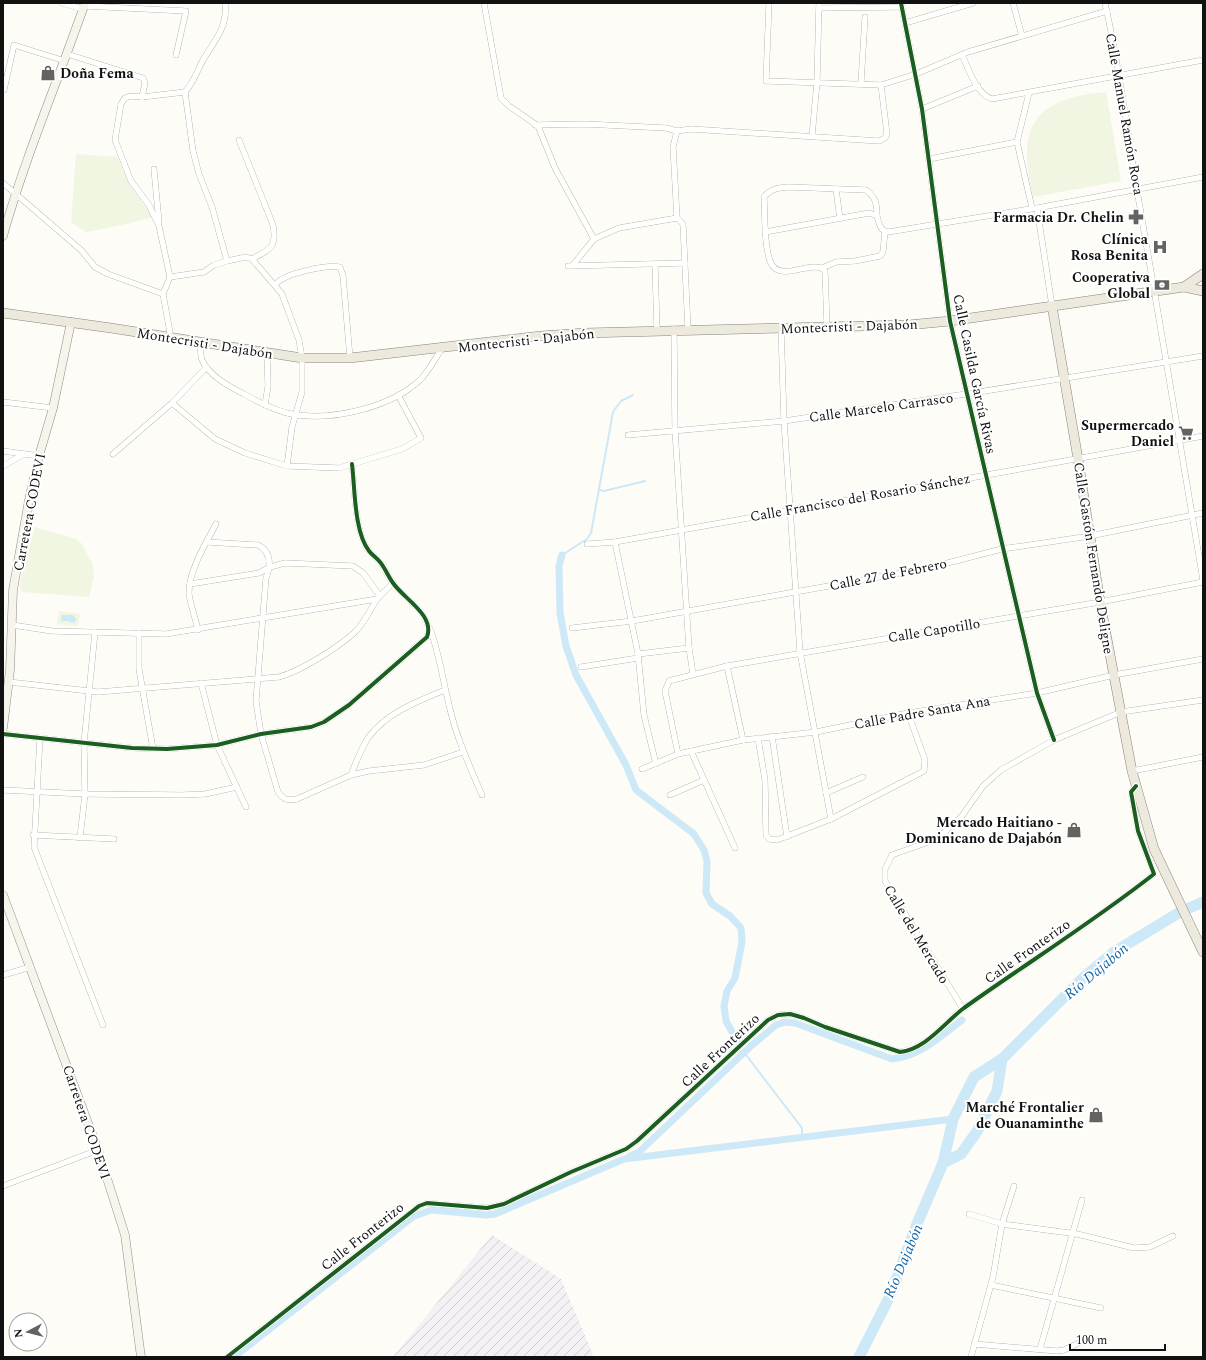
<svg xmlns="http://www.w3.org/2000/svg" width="1206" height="1360" font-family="Spectral,serif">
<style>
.industrial{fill:url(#industrial-furrows)}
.pitch{fill:#f0f6e1}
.water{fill:url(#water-ripples)}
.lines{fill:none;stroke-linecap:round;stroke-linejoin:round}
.stream{stroke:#cde8f7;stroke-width:2}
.canal{stroke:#cde8f7;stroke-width:7}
.river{stroke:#cde8f7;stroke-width:11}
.street-casing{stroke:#979795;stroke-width:6}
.secondary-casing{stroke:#8e8d8b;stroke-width:9}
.primary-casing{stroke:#858482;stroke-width:10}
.street{stroke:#fffffe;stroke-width:5.5}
.secondary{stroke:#f6f4eb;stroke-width:8}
.primary{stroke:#ede9dc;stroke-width:9}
.cycleway-casing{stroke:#fff;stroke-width:6}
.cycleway{stroke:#1b5e20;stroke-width:4}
.labels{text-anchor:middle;stroke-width:4;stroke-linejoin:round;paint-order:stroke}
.poi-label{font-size:14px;font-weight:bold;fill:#111;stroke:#fff;text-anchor:end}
.street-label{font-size:14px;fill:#111;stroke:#fff}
.water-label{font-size:15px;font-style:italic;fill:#1768a6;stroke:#fff}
</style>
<defs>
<pattern id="industrial-furrows" width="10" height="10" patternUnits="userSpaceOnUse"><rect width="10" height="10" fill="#f5f0f3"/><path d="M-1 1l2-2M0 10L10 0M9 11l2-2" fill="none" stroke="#d1cdcf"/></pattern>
<pattern id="water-ripples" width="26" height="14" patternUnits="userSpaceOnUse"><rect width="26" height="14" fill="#cde8f7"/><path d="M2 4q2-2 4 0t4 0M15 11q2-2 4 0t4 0" fill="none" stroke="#afc6d3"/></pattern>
</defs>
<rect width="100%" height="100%" fill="#fdfcf7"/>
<!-- industrial -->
<polygon class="industrial" points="492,1235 561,1279 594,1357 393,1357"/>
<!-- pitch -->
<g class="pitch">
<path d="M1106,92L1121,181L1033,197C1016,126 1033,99 1106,92Z"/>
<polygon points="76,154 117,157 128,182 153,217 127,224 86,232 71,222"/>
<polygon points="35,527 76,539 82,544 93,565 94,576 89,597 22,592 19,586"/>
<polygon points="59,611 80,614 78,626 57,624"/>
</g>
<!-- water -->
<polygon class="water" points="61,615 73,615 77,620 73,623 68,621 62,621"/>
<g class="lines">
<!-- stream -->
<g class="stream">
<polyline points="600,490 604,491 645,481"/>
<polyline points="562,555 587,539 591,533 613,412 621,401 633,395"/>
<polyline points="743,1051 802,1128 802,1138"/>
</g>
<!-- canal -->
<g class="canal">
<polyline points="562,555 559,566 560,613 566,646 576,675 626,765 636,790 694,834 704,850 707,861 706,893 712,904 730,916 741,928 742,942 735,978 727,991 724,1006 726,1021 737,1041"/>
<path d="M630,1156L639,1152L751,1046L776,1025L785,1022L795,1023L892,1059C919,1057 941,1036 962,1020"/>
<polyline points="234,1357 414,1216 432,1210 486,1215 495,1214 624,1159 953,1119"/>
</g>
<!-- river -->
<g class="river">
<polyline points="943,1163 961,1154 978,1130 997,1091 1002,1059"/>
<polyline points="859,1357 890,1296 917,1224 943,1163 953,1119 974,1077 1002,1059 1082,979 1114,952 1180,912 1203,902"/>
</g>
<!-- street casing -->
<g class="street-casing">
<g id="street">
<polyline points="62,3 82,9"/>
<polyline points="484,3 501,98 509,106 538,126 555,168 594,239"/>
<polyline points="769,3 766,81 881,85 916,74 968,52 1107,11"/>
<polyline points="901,3 922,109 950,321 1037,693 1054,740"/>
<polyline points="1013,3 1022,36"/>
<path d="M1105,3C1119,65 1127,128 1137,190C1159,320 1182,450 1203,580"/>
<polyline points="84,6 186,11 176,55"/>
<polyline points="819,8 901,7"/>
<polyline points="905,23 973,3"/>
<polyline points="67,54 143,78 145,83 142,97"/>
<path d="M962,55C969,69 976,94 992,99L1203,60"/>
<polyline points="861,83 865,17"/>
<polyline points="4,90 14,45 65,61"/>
<polyline points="185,92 193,151 199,174 212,207 227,261"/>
<polyline points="1029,93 1017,142 1032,208"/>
<polyline points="922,109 978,86"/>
<polyline points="535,125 585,124 666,128 677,131 691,129 879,141 885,138 887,134 881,85"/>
<polyline points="677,131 673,147 677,218 683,224 688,329"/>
<polyline points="812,136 817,82 819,3"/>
<path d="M239,140L273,225C277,247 271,249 252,259"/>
<polyline points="929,159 1017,142"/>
<polyline points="154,169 159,222"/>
<polyline points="3,183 81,250 95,267 108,274 163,294 170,277 204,272 214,265 227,261 246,257 252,259 282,294 299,340 302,358"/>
<polyline points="836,189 840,219"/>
<polyline points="1037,208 1052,306"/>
<path d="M765,232L869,213L877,216C879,223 880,231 888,232L1037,208L1203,177"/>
<polyline points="655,264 657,330"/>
<polyline points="573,265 594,239 619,228 677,218"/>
<polyline points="568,266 685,263"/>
<polyline points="822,268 836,262 855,261 880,256 883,252 885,232"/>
<path d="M170,277L159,226L149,205L131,181L115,140L121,104L125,98L130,96L142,97L185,92C194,82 197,71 203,60C215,40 228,27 225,3"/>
<path d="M276,284C285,273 326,265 340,267L343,276L350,358"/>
<polyline points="163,294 171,338"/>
<path d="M827,326L825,271C814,258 783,282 772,265C764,252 765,214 764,197C770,189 778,188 788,187L866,190C876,197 877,205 877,216"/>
<polyline points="781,328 784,421 800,652 831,819"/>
<polyline points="674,329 675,430 689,648 693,674"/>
<path d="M200,342C201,348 200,355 202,360C209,376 230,387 244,394C260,403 279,413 297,415C336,420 391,407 420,380C429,371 435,359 442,348"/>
<polyline points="3,402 53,408"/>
<polyline points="172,403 215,439 245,453 287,466 339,468 402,449 421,438 398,395"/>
<polyline points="265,405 268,386 267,353"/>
<polyline points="628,435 784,421 966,394 1203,356"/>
<polyline points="3,451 39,456"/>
<polyline points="113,454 172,403 203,371 206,367"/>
<polyline points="3,466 24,454"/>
<polyline points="287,466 292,427 302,392 302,357"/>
<path d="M207,542L258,545C271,552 271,565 266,578L256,701L261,734L278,792C284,800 288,801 297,799L351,775L369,771L424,765L463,752"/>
<polyline points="615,542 638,654 644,715 656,764"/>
<polyline points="587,544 615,542 1203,436"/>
<polyline points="190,584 259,573 270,567 285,563 353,566 363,573 380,596"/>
<polyline points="12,625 52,631 166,634 377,599 393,583"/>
<polyline points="572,628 632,621 924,569 1002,549 1090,536 1203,513"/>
<path d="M430,629C440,655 443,682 450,709C457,739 470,767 482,795"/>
<path d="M198,630C196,620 190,603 189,594C188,572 206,543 216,524"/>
<polyline points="139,633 139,669 153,749"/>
<polyline points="638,654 689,648"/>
<polyline points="727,666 743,740"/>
<polyline points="581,667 638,658"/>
<path d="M9,682L98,692L279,677C301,671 337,648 354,633C364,624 370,610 377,599"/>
<polyline points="201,683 217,745 246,807"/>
<path d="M3,734L132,748L167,749L217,745L261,734L311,727L324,722L349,705L427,637C435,615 404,599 393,583C388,576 385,568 380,562C377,558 372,555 369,551C354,532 355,488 352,464"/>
<polyline points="772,736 787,837"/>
<polyline points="40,738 34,847 103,1025"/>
<polyline points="758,738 765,780 766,835 769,839 777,840 831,819 924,771 925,760 908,713"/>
<polyline points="691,751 735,848"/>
<polyline points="678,754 665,691 669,681 727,666 1100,602 1203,582"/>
<polyline points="642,769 678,754 743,740 816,732 908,713 1037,693 1114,675 1203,659"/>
<polyline points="1132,771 1203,757"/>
<path d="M351,775C356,762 361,749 368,738C386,713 418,701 445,690"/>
<polyline points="3,790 85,794 182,795 205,794 237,787"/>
<polyline points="826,793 863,777"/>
<polyline points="670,795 704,780"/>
<polyline points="33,835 114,839"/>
<polyline points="80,838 85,794 84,743 95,632"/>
<polyline points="3,975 31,967"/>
<polyline points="963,1009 885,881 885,869 892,855 934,840 947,830 962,816 983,786 1001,770 1054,740 1121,712 1203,700"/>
<polyline points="3,1186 98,1150"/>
<polyline points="1014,1186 1002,1224 1077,1234 1134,1248 1150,1247 1173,1236"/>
<polyline points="969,1214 1002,1224 993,1277 971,1357"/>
<polyline points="991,1285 1101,1308"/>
<polyline points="974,1344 1057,1351 1064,1350 1091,1337"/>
<polyline points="1040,1349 1082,1200"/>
<path d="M227,1357L419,1206L427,1203L487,1208L504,1204L571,1172L626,1149L637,1141L768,1020L778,1015L790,1014L804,1018L825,1027L900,1052C926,1049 944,1023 964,1008C1027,963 1093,922 1154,874L1138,831L1131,792L1136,786"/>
</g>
</g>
<!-- secondary casing -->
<g class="secondary-casing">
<g id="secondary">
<path d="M3,236C25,157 58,81 85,3"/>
<polyline points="3,728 10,670 13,590 29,500 39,456 53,408 71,322"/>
<polyline points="3,895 98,1150 125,1235 141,1357"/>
</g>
</g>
<!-- primary casing -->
<g class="primary-casing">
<g id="primary">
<polyline points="1184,287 1203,291"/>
<polyline points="1052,306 1078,459 1100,602 1132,771 1154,849 1203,952"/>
<polyline points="3,313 111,328 302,358 350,358 541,336 585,333 908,325 950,321 1184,287 1203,274"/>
</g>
</g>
<!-- street -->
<use href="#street" class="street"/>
<!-- secondary -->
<use href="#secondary" class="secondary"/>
<!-- primary -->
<use href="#primary" class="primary"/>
<!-- cycleway casing -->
<g class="cycleway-casing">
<g id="cycleway">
<polyline points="901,3 922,109 950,321 1037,693 1054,740"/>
<path d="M3,734L132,748L167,749L217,745L261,734L311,727L324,722L349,705L427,637C435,615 404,599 393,583C388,576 385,568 380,562C377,558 372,555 369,551C354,532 355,488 352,464"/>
<path d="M227,1357L419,1206L427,1203L487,1208L504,1204L571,1172L626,1149L637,1141L768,1020L778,1015L790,1014L804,1018L825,1027L900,1052C926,1049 944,1023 964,1008C1027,963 1093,922 1154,874L1138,831L1131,792L1136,786"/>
</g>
</g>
<!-- cycleway -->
<use href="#cycleway" class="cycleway"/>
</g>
<!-- icons -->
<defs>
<g id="shop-bare" transform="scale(1.2)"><path d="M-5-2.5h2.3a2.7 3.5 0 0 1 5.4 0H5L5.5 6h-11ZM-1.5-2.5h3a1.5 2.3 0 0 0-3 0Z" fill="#646362" stroke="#fff" stroke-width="2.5" paint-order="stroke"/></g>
<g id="pharmacy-bare" transform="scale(1.2)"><path d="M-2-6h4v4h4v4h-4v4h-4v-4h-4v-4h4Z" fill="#646362" stroke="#fff" stroke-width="2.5" paint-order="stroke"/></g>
<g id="hospital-bare" transform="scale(1.2)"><path d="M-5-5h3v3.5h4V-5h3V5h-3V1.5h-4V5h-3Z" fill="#646362" stroke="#fff" stroke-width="2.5" paint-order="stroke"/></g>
<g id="bank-bare" transform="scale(1.2)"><path d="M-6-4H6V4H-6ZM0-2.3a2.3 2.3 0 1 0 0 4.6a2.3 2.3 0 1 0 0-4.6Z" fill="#646362" stroke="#fff" stroke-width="2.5" paint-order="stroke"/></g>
<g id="supermarket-bare" transform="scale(1.2)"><path d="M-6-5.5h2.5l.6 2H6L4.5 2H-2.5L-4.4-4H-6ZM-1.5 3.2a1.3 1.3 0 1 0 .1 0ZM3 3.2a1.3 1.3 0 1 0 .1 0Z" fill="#646362" stroke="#fff" stroke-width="2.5" paint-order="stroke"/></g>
</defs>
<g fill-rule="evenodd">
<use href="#shop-bare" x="48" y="73"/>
<use href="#pharmacy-bare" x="1136" y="217"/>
<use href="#hospital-bare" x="1160" y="247"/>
<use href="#bank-bare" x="1162" y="285"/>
<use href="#supermarket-bare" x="1186" y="433"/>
<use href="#shop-bare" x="1074" y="830"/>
<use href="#shop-bare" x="1096" y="1115"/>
</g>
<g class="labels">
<!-- poi labels -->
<g class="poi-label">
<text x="60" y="78" text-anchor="start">Doña Fema</text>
<text x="1124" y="222">Farmacia Dr. Chelin</text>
<text x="1148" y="244">Clínica<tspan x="1148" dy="16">Rosa Benita</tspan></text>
<text x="1150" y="282">Cooperativa<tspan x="1150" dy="16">Global</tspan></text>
<text x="1174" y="430">Supermercado<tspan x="1174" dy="16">Daniel</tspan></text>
<text x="1062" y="827">Mercado Haitiano -<tspan x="1062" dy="16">Dominicano de Dajabón</tspan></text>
<text x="1084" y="1112">Marché Frontalier<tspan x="1084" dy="16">de Ouanaminthe</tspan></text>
</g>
<!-- street labels -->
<g class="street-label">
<text transform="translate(1125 114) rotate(80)" y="5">Calle Manuel Ramón Roca</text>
<text transform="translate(849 326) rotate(-2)" y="5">Montecristi - Dajabón</text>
<text transform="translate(526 340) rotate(-6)" y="5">Montecristi - Dajabón</text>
<text transform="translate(205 343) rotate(9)" y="5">Montecristi - Dajabón</text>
<text transform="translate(975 374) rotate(78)" y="5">Calle Casilda García Rivas</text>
<text transform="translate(881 407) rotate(-8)" y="5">Calle Marcelo Carrasco</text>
<text transform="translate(860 497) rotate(-10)" y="5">Calle Francisco del Rosario Sánchez</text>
<text transform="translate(29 512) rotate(-79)" y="5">Carretera CODEVI</text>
<text transform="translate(1094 558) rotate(81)" y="5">Calle Gastón Fernando Deligne</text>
<text transform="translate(888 574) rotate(-11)" y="5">Calle 27 de Febrero</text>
<text transform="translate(934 630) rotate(-9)" y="5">Calle Capotillo</text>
<text transform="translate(922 712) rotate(-10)" y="5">Calle Padre Santa Ana</text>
<text transform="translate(917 934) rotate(59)" y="5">Calle del Mercado</text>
<text transform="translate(1027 951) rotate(-35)" y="5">Calle Fronterizo</text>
<text transform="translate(720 1050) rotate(-43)" y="5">Calle Fronterizo</text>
<text transform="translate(87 1122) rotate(71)" y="5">Carretera CODEVI</text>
<text transform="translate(362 1236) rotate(-38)" y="5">Calle Fronterizo</text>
</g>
<!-- water labels -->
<g class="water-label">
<text transform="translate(1096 971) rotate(-40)" y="5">Río Dajabón</text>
<text transform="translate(903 1261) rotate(-67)" y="5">Río Dajabón</text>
</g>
</g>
<!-- border -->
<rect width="1206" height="1360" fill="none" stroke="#111111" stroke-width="8"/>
<!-- north arrow -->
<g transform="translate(28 1332) rotate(263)"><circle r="19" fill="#ffffff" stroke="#a0a0a0"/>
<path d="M0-3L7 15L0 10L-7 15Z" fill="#646362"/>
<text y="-6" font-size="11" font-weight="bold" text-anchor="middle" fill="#111111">N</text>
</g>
<!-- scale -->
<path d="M1070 1344v6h95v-6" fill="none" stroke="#111111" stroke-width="2"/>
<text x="1076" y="1344" font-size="12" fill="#111111" stroke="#ffffff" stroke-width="3" paint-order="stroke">100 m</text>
</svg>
